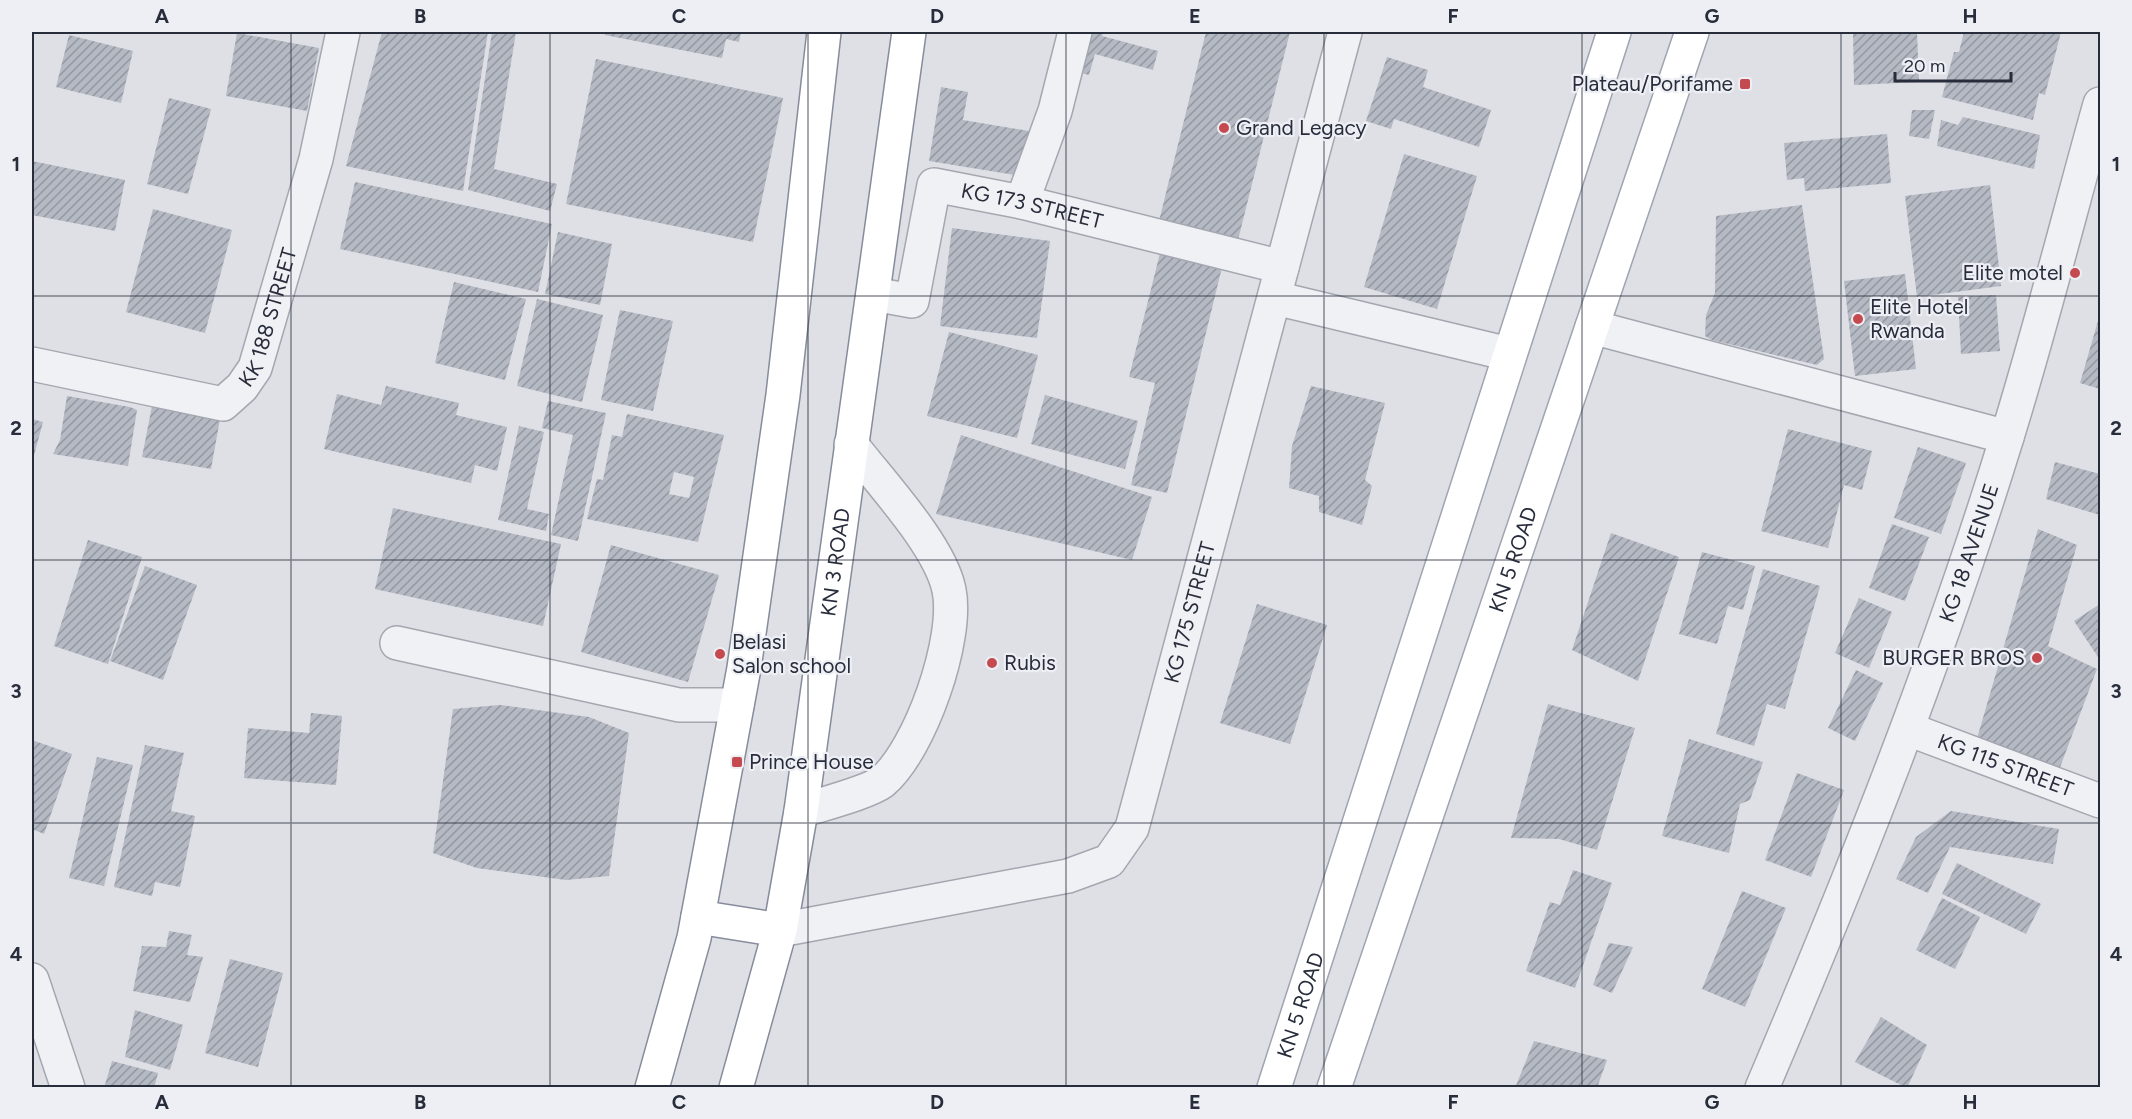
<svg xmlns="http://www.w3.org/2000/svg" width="2132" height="1119" font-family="Figtree,sans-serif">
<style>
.building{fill:url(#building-hatch);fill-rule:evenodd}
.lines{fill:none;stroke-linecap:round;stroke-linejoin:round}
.minor-casing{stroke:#a4a7b0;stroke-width:36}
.major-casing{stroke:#9ea4b1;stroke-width:36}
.highway-casing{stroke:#868c9c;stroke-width:36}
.minor{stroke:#f0f1f5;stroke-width:33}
.major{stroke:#fff;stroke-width:33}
.highway{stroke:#fff;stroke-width:33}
.grid{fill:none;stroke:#282d3c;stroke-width:1.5;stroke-opacity:0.55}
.poi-dot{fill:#c44a4f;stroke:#edeff4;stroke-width:2}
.labels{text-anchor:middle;stroke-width:4.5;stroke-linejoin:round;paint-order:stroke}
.poi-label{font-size:21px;fill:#282d3c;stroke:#edeff4;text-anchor:start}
.street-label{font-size:21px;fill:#282d3c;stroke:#edeff4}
.neatline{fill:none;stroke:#282d3c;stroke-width:2}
.grid-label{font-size:20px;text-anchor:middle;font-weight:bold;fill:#282d3c}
</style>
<defs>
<pattern id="building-hatch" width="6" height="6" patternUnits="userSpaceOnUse" patternTransform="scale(1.5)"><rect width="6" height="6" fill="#b5b9c3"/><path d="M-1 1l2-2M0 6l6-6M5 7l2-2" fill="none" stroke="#9397a0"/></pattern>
</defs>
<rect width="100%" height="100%" fill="#dee0e6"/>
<!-- building -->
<g class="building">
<polygon points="382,32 488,32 463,191 346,166"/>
<polygon points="492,32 516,32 494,169 557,184 550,211 468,190"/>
<polygon points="606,32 741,32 739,42 726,39 722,58 605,35"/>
<polygon points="1064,32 1103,32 1102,36 1158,51 1153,70 1095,54 1089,75 1055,66"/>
<polygon points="1206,32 1290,32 1237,244 1158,225"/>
<polygon points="1853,32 1917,32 1919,82 1854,85"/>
<polygon points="1964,32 2061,32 2045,95 2039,93 2033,120 1942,97 1954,52 1959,52"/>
<polygon points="237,33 319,48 307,111 226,96"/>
<polygon points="69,35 133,51 121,103 56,87"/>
<polygon points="1387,57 1428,70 1423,87 1491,110 1479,147 1394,119 1391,129 1366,121"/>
<polygon points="596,59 783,98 753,242 566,204"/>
<polygon points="941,87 968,92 963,120 1029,131 1021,176 929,161"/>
<polygon points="169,98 211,109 188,194 147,184"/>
<polygon points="1912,110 1935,110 1929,139 1909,136"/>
<polygon points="1963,117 2040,135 2034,169 1937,146 1941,120 1958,125"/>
<polygon points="1887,134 1891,183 1805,191 1804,178 1787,180 1784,143"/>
<polygon points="1404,154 1477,176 1437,309 1364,287"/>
<polygon points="32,161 125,180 115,231 32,215"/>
<polygon points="355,182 552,224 538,292 340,249"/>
<polygon points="1990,185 2001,286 1917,297 1905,196"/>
<polygon points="1802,205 1824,359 1817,365 1712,340 1705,336 1706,315 1715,293 1716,216"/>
<polygon points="153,209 232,230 205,333 126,312"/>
<polygon points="952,228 1050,241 1037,338 940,326"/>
<polygon points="558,232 612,244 600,305 545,294"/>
<polygon points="1161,249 1223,263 1167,493 1131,485 1155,383 1129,377"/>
<polygon points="1905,274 1916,369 1855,376 1844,281"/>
<polygon points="454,282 526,299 505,380 435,363"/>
<polygon points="1996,295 2000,351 1961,354 1958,297"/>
<polygon points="537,299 603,315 582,402 517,386"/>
<polygon points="620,310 673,321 653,411 601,400"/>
<polygon points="2100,314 2100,389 2080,383"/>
<polygon points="949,332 1038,355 1017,438 927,416"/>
<polygon points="386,386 459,403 456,415 507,427 497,471 475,465 471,483 324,449 337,394 381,405"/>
<polygon points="1311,386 1385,403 1365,480 1372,486 1362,525 1319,512 1319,496 1289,488 1292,446"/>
<polygon points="1045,395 1138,421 1125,469 1031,444"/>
<polygon points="67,396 130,407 137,410 128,466 53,454 60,440"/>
<polygon points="154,396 222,408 211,469 142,457"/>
<polygon points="548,401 606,413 578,541 551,535 573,435 542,428"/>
<path d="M627,414L724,435L698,542L587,519L597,479L603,480L612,435L622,437ZM674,472L694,477L689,498L669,494Z"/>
<polygon points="32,419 43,422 32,463"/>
<polygon points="519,426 544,432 527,509 549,514 546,531 498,520"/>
<polygon points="1788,429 1872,451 1862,490 1844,485 1828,548 1761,531"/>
<polygon points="961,435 1152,497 1132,560 936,514"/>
<polygon points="1918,447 1966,463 1941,534 1894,518"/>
<polygon points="2055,462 2100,474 2100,515 2046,499"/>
<polygon points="393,508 561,544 543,626 375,589"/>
<polygon points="1892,524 1929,537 1905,601 1869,588"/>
<polygon points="2038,529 2077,545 2048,646 2097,669 2059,770 1976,742"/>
<polygon points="1611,533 1679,557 1638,681 1572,650"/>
<polygon points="88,540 142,557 108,664 54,646"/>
<polygon points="611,545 719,575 688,682 581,652"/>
<polygon points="1702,552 1755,566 1743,610 1728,606 1717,644 1679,634"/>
<polygon points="145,566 197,585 163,680 110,661"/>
<polygon points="1763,569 1820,586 1785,709 1767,704 1754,746 1716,734"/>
<polygon points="1859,598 1892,612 1869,668 1835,653"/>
<polygon points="1257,604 1327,625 1290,744 1220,723"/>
<polygon points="2100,604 2100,660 2074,621"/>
<polygon points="1856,670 1883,683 1855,741 1828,728"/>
<polygon points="1548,704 1635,728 1597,850 1559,839 1511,838"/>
<polygon points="500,705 589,717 629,733 609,876 566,880 477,868 433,853 453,709"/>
<polygon points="311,713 342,716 336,785 244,778 248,728 309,733"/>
<polygon points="1689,739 1763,762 1750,800 1740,804 1729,853 1662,836"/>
<polygon points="32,740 72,754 44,834 32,829"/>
<polygon points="145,745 184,753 171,811 195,816 180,887 155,882 152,896 114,887"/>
<polygon points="97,757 133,765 104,886 69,878"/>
<polygon points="1797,773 1844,790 1811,877 1765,860"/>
<polygon points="1951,811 2059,829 2053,864 1950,847 1928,893 1896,879 1916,837"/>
<polygon points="1957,863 2041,904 2026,934 1942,894"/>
<polygon points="1573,870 1612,883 1575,988 1526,971 1550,902 1560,905"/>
<polygon points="1742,891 1786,908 1745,1007 1702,989"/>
<polygon points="1942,898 1980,917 1955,969 1916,950"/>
<polygon points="169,931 192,935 187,955 203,957 190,1002 133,991 142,946 166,947"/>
<polygon points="1609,943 1633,947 1612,993 1593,985"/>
<polygon points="230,959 283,973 258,1067 205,1053"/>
<polygon points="135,1010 183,1025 170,1070 125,1057"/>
<polygon points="1881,1017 1927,1045 1907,1088 1855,1062"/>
<polygon points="1534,1041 1607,1060 1597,1088 1515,1088"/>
<polygon points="112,1061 158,1073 154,1088 104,1088"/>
</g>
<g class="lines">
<!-- minor casing -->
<g class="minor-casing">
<g id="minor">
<polyline points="1022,202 1055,111 1075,32"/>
<path id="s1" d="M873,294L912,301L934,185L1022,202L1282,267"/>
<polyline points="1275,298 1509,354"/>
<polyline points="1592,327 2007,437"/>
<path id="s2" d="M32,364L223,404L242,387L255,368L316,159L343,32"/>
<polyline points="397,643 679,705 737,705"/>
<path id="s3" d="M1908,729L2100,801"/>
<path d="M801,811C819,805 869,792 882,782C920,750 959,639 949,590C940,545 879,481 851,444"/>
<path id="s4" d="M780,930L1068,876L1109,861L1132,828L1345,32"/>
<polyline points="32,980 68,1088"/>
<path id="s5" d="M1762,1088C1853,874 1939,658 2007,437C2041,327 2069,215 2100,104"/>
</g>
</g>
<!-- major casing -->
<g class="major-casing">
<g id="major">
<path id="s6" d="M1274,1088L1614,32"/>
<path id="s7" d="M1334,1088L1692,32"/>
</g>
</g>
<!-- highway casing -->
<g class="highway-casing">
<g id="highway">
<polyline points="698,917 780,930"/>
<polyline points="652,1088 694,938 744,668 783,395 824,32"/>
<path id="s8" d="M736,1088L780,930L801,811L909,32"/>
</g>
</g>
<!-- minor -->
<use href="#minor" class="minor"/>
<!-- major -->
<use href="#major" class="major"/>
<!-- highway -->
<use href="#highway" class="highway"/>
</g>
<!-- grid -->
<path class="grid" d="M291,32V1088M550,32V1088M808,32V1088M1066,32V1088M1324,32V1088M1582,32V1088M1841,32V1088M32,296H2100M32,560H2100M32,823H2100"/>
<!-- markers -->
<g class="poi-dot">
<rect x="1739" y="78" width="12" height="12" rx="3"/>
<circle cx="1224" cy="128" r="6"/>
<circle cx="2075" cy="273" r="6"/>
<circle cx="1858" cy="319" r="6"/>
<circle cx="720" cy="654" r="6"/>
<circle cx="2037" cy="658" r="6"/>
<circle cx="992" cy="663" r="6"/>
<rect x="731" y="756" width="12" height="12" rx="3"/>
</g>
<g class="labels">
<!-- poi labels -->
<g class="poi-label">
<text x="1733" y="91" text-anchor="end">Plateau/Porifame</text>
<text x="1236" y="135">Grand Legacy</text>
<text x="2063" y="280" text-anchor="end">Elite motel</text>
<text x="1870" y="314">Elite Hotel<tspan x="1870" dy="24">Rwanda</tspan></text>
<text x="732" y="649">Belasi<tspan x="732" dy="24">Salon school</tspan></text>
<text x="2025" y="665" text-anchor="end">BURGER BROS</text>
<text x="1004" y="670">Rubis</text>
<text x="749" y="769">Prince House</text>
</g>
<!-- street labels -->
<g class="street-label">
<text dy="7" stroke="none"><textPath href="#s1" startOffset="258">KG 173 STREET</textPath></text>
<text dy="7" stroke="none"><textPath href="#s2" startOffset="296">KK 188 STREET</textPath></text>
<text dy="7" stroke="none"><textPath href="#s5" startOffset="574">KG 18 AVENUE</textPath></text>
<text dy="7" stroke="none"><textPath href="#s7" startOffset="558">KN 5 ROAD</textPath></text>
<text dy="7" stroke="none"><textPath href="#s8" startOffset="536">KN 3 ROAD</textPath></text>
<text dy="7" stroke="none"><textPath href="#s4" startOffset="600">KG 175 STREET</textPath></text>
<text dy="7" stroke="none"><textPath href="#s3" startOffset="104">KG 115 STREET</textPath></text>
<text dy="7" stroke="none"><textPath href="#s6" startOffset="87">KN 5 ROAD</textPath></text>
</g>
</g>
<!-- border -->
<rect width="2132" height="1119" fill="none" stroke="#edeff4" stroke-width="66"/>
<!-- scale -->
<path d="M1895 72v9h116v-9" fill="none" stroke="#282d3c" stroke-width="3"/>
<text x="1904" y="72" font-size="18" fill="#282d3c" stroke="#edeff4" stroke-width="4.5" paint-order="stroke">20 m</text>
<rect x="33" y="33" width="2066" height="1053" class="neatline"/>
<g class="grid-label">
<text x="162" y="23">A</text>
<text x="420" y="23">B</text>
<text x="679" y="23">C</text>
<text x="937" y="23">D</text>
<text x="1195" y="23">E</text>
<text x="1453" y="23">F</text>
<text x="1712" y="23">G</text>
<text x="1970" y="23">H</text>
<text x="16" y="171">1</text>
<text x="2116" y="171">1</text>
<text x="16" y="435">2</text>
<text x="2116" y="435">2</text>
<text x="16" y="698">3</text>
<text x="2116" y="698">3</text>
<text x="16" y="961">4</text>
<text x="2116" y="961">4</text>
<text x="162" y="1109">A</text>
<text x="420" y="1109">B</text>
<text x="679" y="1109">C</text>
<text x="937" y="1109">D</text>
<text x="1195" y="1109">E</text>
<text x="1453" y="1109">F</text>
<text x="1712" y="1109">G</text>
<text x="1970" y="1109">H</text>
</g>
</svg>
